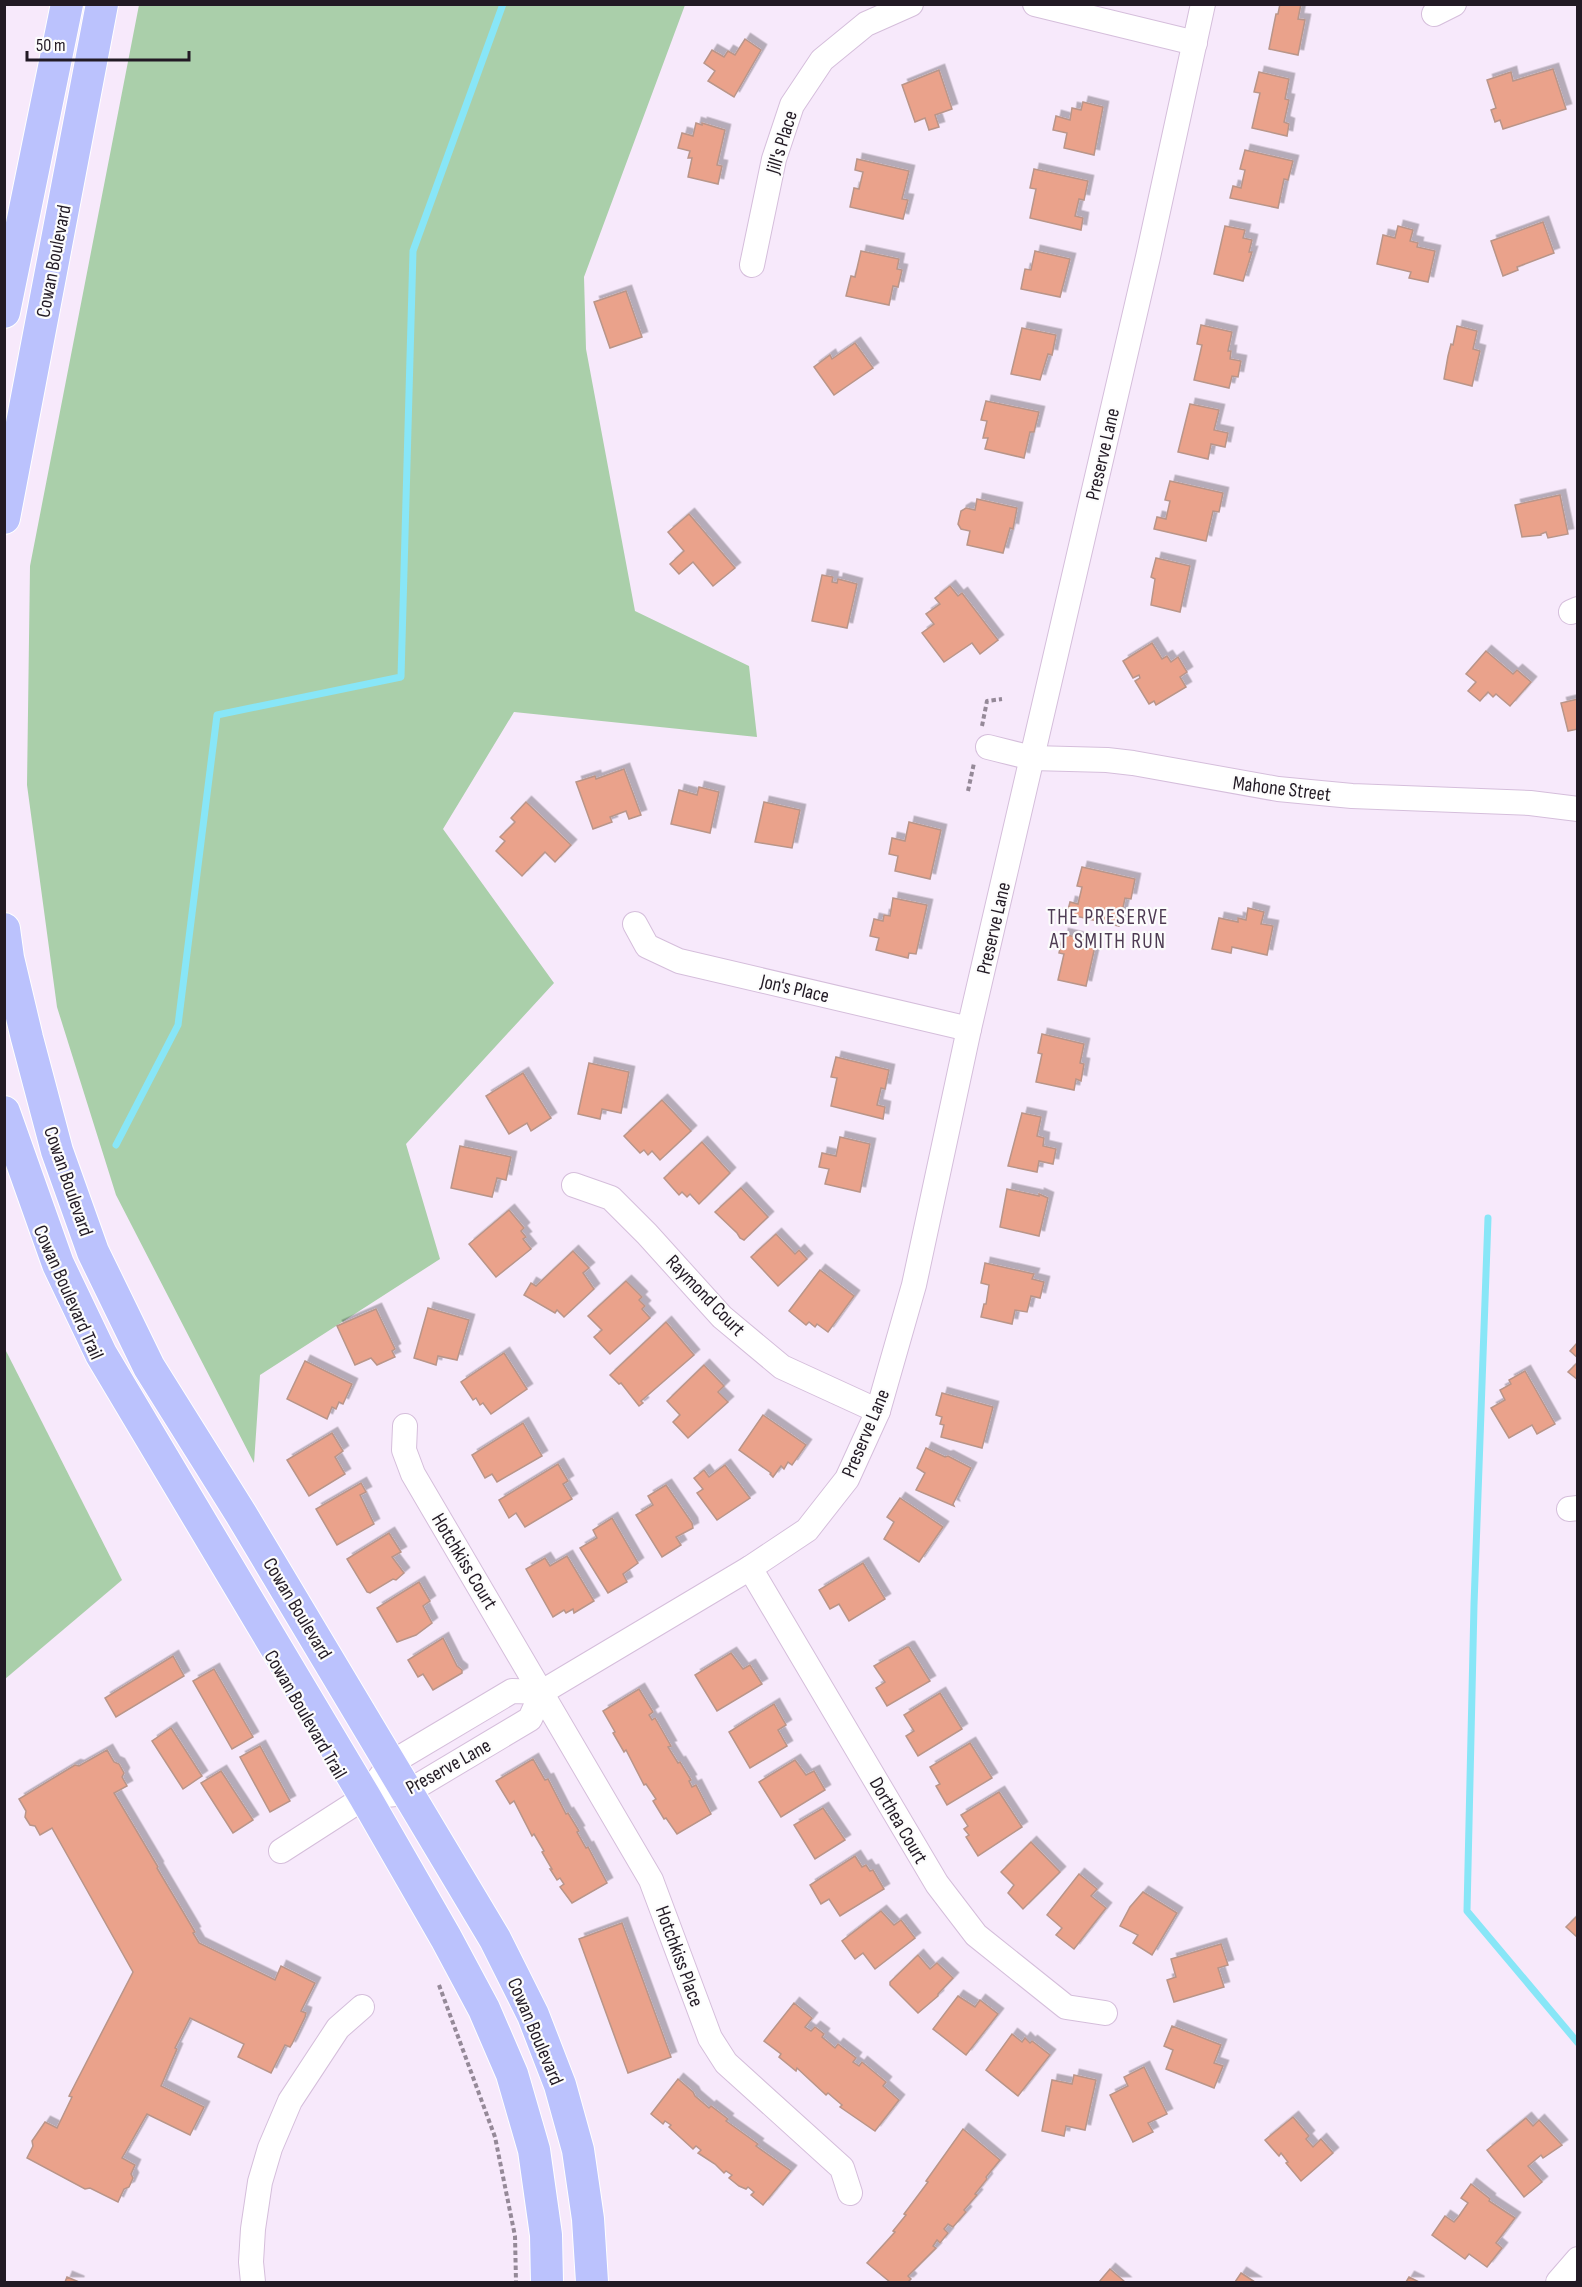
<svg xmlns="http://www.w3.org/2000/svg" width="1582" height="2287" font-family="'Sofia Sans Condensed',sans-serif">
<style>
.green{fill:#aacfaa}
.lines{fill:none;stroke-linecap:round;stroke-linejoin:round}
.stream{stroke:#88e6f7;stroke-width:7}
.building{fill:#eaa28b;stroke:#b99589;stroke-width:1.5;filter:url(#shadow)}
.minor-casing{stroke:#d5bedb;stroke-width:26}
.major-casing{stroke:#fff;stroke-width:34}
.path{stroke:#958998;stroke-width:4;stroke-dasharray:4.5 3;stroke-linecap:butt}
.minor{stroke:#fff;stroke-width:24}
.major{stroke:#bbc2fd;stroke-width:32}
.labels{text-anchor:middle;stroke-width:4.5;stroke-linejoin:round;paint-order:stroke}
.street-label{font-size:20px;fill:#221a24;stroke:#fcfcfc}
.neighbourhood-label{font-size:21px;letter-spacing:1.5px;fill:#4e3b53;stroke:#fcfcfc}
</style>
<defs>
<filter id="shadow"><feDropShadow dx="5.5" dy="-5.5" stdDeviation="0" flood-color="#0004"/></filter>
</defs>
<rect width="100%" height="100%" fill="#f7e9fb"/>
<!-- green -->
<g class="green">
<polygon points="139,5 685,5 584,277 586,349 635,611 749,666 757,737 514,712 443,829 554,983 406,1144 440,1259 260,1375 254,1463 116,1195 57,1007 27,785 30,566"/>
<polygon points="5,1349 122,1580 5,1679 4,1679"/>
</g>
<g class="lines">
<!-- stream -->
<g class="stream">
<polyline points="116,1145 178,1025 217,715 401,677 413,251 503,4"/>
<polyline points="1488,1218 1474,1605 1467,1911 1578,2043"/>
</g>
</g>
<!-- building -->
<g class="building">
<polygon points="1280,4 1301,4 1298,19 1305,20 1298,55 1269,49 1276,14 1278,14"/>
<polygon points="745,39 761,50 734,97 708,81 715,71 704,63 712,50 724,57 728,51 735,55"/>
<polygon points="1553,69 1566,109 1503,129 1500,120 1495,122 1491,110 1496,108 1487,80 1511,72 1513,81"/>
<polygon points="939,70 952,109 935,115 939,127 929,130 925,118 915,122 902,85"/>
<polygon points="1259,72 1289,79 1285,99 1289,100 1284,122 1289,124 1287,136 1252,128 1260,93 1254,92"/>
<polygon points="1083,102 1103,107 1094,155 1064,148 1067,133 1053,130 1056,116 1070,120 1072,108 1081,110"/>
<polygon points="696,123 702,125 702,123 725,130 717,165 722,166 718,184 688,177 692,158 688,158 690,151 678,148 682,133 693,136"/>
<polygon points="1245,150 1293,161 1288,180 1284,179 1278,208 1230,198 1233,186 1241,188 1245,170 1240,169"/>
<polygon points="857,159 909,171 902,199 908,200 903,219 850,207 854,188 859,189 863,172 855,170"/>
<polygon points="1034,169 1088,181 1084,200 1079,199 1075,216 1083,218 1081,230 1030,218 1036,189 1030,188"/>
<polygon points="1543,222 1554,253 1517,267 1518,270 1503,276 1491,241"/>
<polygon points="1225,226 1245,230 1243,238 1252,240 1249,252 1252,252 1243,281 1214,274"/>
<polygon points="1398,226 1413,230 1410,241 1418,243 1417,247 1435,251 1428,282 1409,278 1411,272 1377,264 1383,235 1395,238"/>
<polygon points="861,251 899,259 897,269 902,270 898,287 893,286 889,305 846,296 851,276 855,277"/>
<polygon points="1035,251 1070,259 1060,297 1021,289 1025,269 1031,270"/>
<polygon points="626,291 642,337 610,348 594,302"/>
<polygon points="1201,325 1232,332 1228,351 1231,351 1230,359 1241,361 1238,377 1232,376 1229,388 1194,380 1202,345 1197,344"/>
<polygon points="1457,326 1477,331 1473,349 1480,351 1472,386 1444,379 1448,356 1451,344 1453,345"/>
<polygon points="1022,328 1056,335 1052,355 1048,354 1040,380 1011,374"/>
<polygon points="855,343 873,368 834,395 814,367 830,355 832,359"/>
<polygon points="986,401 1039,412 1034,432 1030,432 1024,458 985,449 988,438 983,438 987,421 981,420"/>
<polygon points="1190,404 1219,410 1214,430 1228,433 1225,447 1211,444 1208,459 1178,452"/>
<polygon points="1170,481 1223,493 1219,512 1213,511 1206,541 1154,529 1157,517 1166,519 1170,501 1165,500"/>
<polygon points="1560,495 1568,534 1548,538 1546,532 1541,534 1541,535 1522,537 1515,505"/>
<polygon points="977,499 1017,508 1013,529 1010,528 1003,553 967,545 970,531 961,529 958,524 961,511 966,508 975,510"/>
<polygon points="689,514 735,568 713,586 693,562 679,574 670,564 684,551 668,532"/>
<polygon points="1156,558 1190,566 1180,612 1151,605 1155,579 1151,577"/>
<polygon points="822,575 833,577 832,582 837,583 838,579 857,584 847,628 812,621"/>
<polygon points="950,586 958,596 962,593 998,640 980,654 972,643 944,662 922,633 934,624 926,614 940,604 935,598"/>
<polygon points="1152,643 1162,659 1167,656 1171,662 1178,657 1187,672 1180,677 1186,687 1156,705 1154,701 1149,704 1135,681 1140,678 1139,675 1133,678 1123,661"/>
<polygon points="1486,651 1513,674 1517,670 1531,682 1510,706 1496,694 1493,697 1488,692 1480,701 1468,691 1476,682 1466,674"/>
<polygon points="1578,699 1578,729 1568,731 1561,703"/>
<polygon points="624,769 641,815 629,819 626,811 610,817 612,822 593,829 576,782 595,776 596,779"/>
<polygon points="699,787 719,792 710,833 671,824 679,790 697,795"/>
<polygon points="526,802 571,845 555,862 545,852 522,876 496,851 505,841 500,837 515,822 511,818"/>
<polygon points="764,802 800,810 792,848 755,842"/>
<polygon points="909,822 941,830 930,879 895,871 898,856 889,854 892,838 905,841"/>
<polygon points="1082,867 1135,879 1131,899 1125,898 1119,926 1067,914 1070,902 1078,904 1082,887 1077,886"/>
<polygon points="893,898 927,905 916,954 909,953 908,958 876,950 879,938 870,936 874,919 883,921 884,915 890,916"/>
<polygon points="1248,908 1264,912 1261,924 1273,926 1267,955 1232,947 1231,953 1212,949 1219,918 1238,922 1238,918 1246,920"/>
<polygon points="1063,934 1096,942 1086,986 1058,980 1064,954 1059,953"/>
<polygon points="1042,1034 1084,1044 1080,1063 1084,1064 1081,1081 1076,1079 1074,1090 1036,1082 1042,1054 1038,1053"/>
<polygon points="836,1057 889,1070 885,1089 881,1088 877,1105 885,1107 883,1119 831,1106 837,1078 831,1077"/>
<polygon points="589,1063 629,1072 621,1113 602,1109 600,1119 578,1114"/>
<polygon points="523,1073 551,1118 531,1131 527,1123 509,1134 486,1096"/>
<polygon points="662,1100 691,1131 660,1160 652,1151 648,1155 644,1150 640,1153 624,1136"/>
<polygon points="1022,1113 1041,1117 1037,1136 1044,1138 1043,1146 1056,1149 1053,1164 1039,1161 1037,1172 1008,1166"/>
<polygon points="840,1137 870,1144 860,1192 825,1184 829,1169 819,1167 822,1153 836,1156"/>
<polygon points="702,1142 730,1173 699,1204 690,1194 687,1197 682,1192 679,1195 664,1178"/>
<polygon points="460,1146 511,1157 506,1180 497,1178 492,1197 451,1188"/>
<polygon points="741,1188 768,1217 744,1240 740,1238 737,1233 715,1212"/>
<polygon points="1007,1189 1039,1196 1039,1194 1048,1198 1039,1236 1000,1227"/>
<polygon points="509,1210 524,1228 521,1231 526,1237 523,1239 531,1249 496,1277 469,1244"/>
<polygon points="776,1234 795,1254 799,1250 807,1259 778,1286 751,1257"/>
<polygon points="573,1251 589,1268 583,1273 594,1289 564,1317 557,1310 555,1313 524,1295 531,1283 536,1286"/>
<polygon points="985,1263 1034,1274 1032,1279 1044,1282 1040,1298 1031,1296 1027,1312 1015,1310 1012,1324 981,1317 984,1304 986,1304 989,1285 981,1283"/>
<polygon points="820,1270 854,1296 828,1332 817,1324 815,1327 809,1322 806,1325 789,1311"/>
<polygon points="626,1281 642,1297 639,1300 645,1306 642,1309 650,1318 610,1354 594,1337 602,1330 588,1316"/>
<polygon points="428,1308 469,1320 457,1360 438,1356 436,1365 414,1358"/>
<polygon points="376,1309 395,1349 392,1351 395,1357 377,1365 371,1358 355,1365 337,1326"/>
<polygon points="666,1322 694,1355 641,1401 643,1403 639,1406 621,1383 619,1384 610,1375"/>
<polygon points="1578,1342 1578,1358 1570,1351"/>
<polygon points="504,1353 527,1389 491,1414 483,1403 480,1405 476,1398 473,1400 461,1382"/>
<polygon points="305,1361 352,1384 343,1404 339,1402 336,1409 332,1407 327,1419 287,1399"/>
<polygon points="1578,1362 1578,1380 1568,1372"/>
<polygon points="704,1365 724,1386 718,1392 728,1402 688,1438 673,1422 680,1415 667,1401"/>
<polygon points="1525,1371 1555,1424 1537,1434 1532,1425 1509,1438 1491,1408 1505,1400 1500,1390 1511,1384 1509,1380"/>
<polygon points="942,1393 993,1407 982,1448 941,1437 944,1425 940,1424 942,1417 936,1415"/>
<polygon points="763,1415 806,1445 792,1465 788,1462 784,1469 781,1466 773,1477 770,1474 771,1473 739,1450"/>
<polygon points="523,1423 542,1456 497,1482 492,1474 485,1478 472,1455"/>
<polygon points="332,1433 343,1451 335,1457 345,1474 309,1496 287,1460"/>
<polygon points="926,1448 945,1457 948,1456 971,1468 953,1504 954,1506 916,1490 925,1473 917,1468"/>
<polygon points="558,1464 568,1481 563,1484 572,1499 525,1527 516,1513 509,1518 499,1500"/>
<polygon points="725,1465 750,1498 717,1520 697,1493 703,1489 694,1478 704,1470 709,1477"/>
<polygon points="361,1483 366,1492 360,1495 374,1524 337,1545 316,1509"/>
<polygon points="666,1485 692,1523 693,1528 676,1537 681,1545 662,1557 636,1515 653,1505 648,1496"/>
<polygon points="900,1498 943,1527 919,1562 884,1539 894,1522 887,1517"/>
<polygon points="612,1518 638,1563 623,1574 627,1582 608,1593 580,1548 597,1538 593,1530"/>
<polygon points="389,1533 401,1552 392,1557 404,1573 396,1580 393,1579 370,1593 367,1592 347,1559"/>
<polygon points="567,1556 594,1601 574,1613 573,1609 566,1613 564,1610 553,1617 526,1569 545,1558 550,1566"/>
<polygon points="863,1563 885,1599 849,1621 839,1604 830,1609 819,1590"/>
<polygon points="419,1582 430,1601 423,1606 432,1623 416,1635 397,1642 377,1608"/>
<polygon points="443,1638 457,1666 462,1670 462,1673 433,1690 423,1674 418,1677 408,1660"/>
<polygon points="907,1647 909,1647 930,1681 887,1706 876,1688 885,1682 874,1666"/>
<polygon points="731,1653 743,1669 750,1665 762,1684 717,1711 695,1675"/>
<polygon points="173,1656 184,1676 116,1717 105,1698"/>
<polygon points="214,1669 253,1737 232,1749 193,1681"/>
<polygon points="639,1689 653,1712 649,1715 652,1720 655,1718 671,1746 668,1747 678,1763 680,1762 691,1780 689,1781 692,1787 696,1785 711,1814 677,1834 666,1818 664,1819 653,1801 656,1799 646,1784 644,1785 626,1750 624,1752 613,1733 615,1732 603,1711"/>
<polygon points="940,1693 962,1729 918,1756 906,1736 914,1731 904,1715"/>
<polygon points="774,1704 786,1725 778,1730 787,1746 750,1768 729,1732"/>
<polygon points="171,1728 202,1776 183,1789 152,1741"/>
<polygon points="970,1743 992,1778 947,1805 936,1786 940,1784 930,1767"/>
<polygon points="260,1746 290,1801 270,1812 240,1757"/>
<polygon points="107,1750 114,1762 119,1764 124,1773 122,1777 127,1786 114,1793 158,1867 157,1868 195,1932 193,1933 199,1943 275,1980 281,1966 315,1983 301,2011 306,2013 305,2017 292,2044 290,2047 285,2045 271,2073 238,2057 244,2044 190,2018 175,2048 177,2049 161,2086 204,2107 190,2135 147,2114 122,2158 135,2165 131,2174 133,2178 129,2187 124,2189 118,2202 90,2188 85,2189 27,2158 33,2146 32,2141 45,2122 57,2128 72,2097 69,2096 133,1972 52,1828 40,1835 35,1826 30,1825 25,1817 26,1811 19,1799 75,1765 79,1766"/>
<polygon points="533,1759 545,1780 548,1779 566,1814 568,1813 579,1831 577,1832 586,1848 588,1847 607,1883 572,1903 560,1887 564,1884 560,1878 557,1880 550,1869 552,1869 542,1852 544,1851 534,1834 532,1836 514,1801 510,1804 496,1781"/>
<polygon points="795,1760 806,1775 814,1771 825,1790 781,1817 759,1782"/>
<polygon points="221,1771 253,1820 233,1833 201,1783"/>
<polygon points="999,1792 1022,1827 978,1856 966,1837 969,1835 964,1829 968,1826 961,1815"/>
<polygon points="823,1808 845,1840 815,1859 794,1825"/>
<polygon points="1031,1842 1060,1872 1023,1909 1008,1893 1014,1885 1001,1872"/>
<polygon points="855,1856 862,1867 866,1865 870,1871 873,1870 884,1889 840,1916 829,1899 821,1904 810,1885"/>
<polygon points="1079,1874 1097,1889 1091,1896 1106,1908 1074,1949 1056,1935 1062,1928 1047,1915"/>
<polygon points="1143,1892 1177,1913 1152,1955 1133,1943 1138,1935 1120,1926 1130,1907"/>
<polygon points="881,1911 894,1925 901,1920 915,1938 875,1969 863,1953 855,1959 842,1941"/>
<polygon points="1578,1915 1578,1937 1577,1937 1566,1927"/>
<polygon points="622,1923 671,2057 628,2073 579,1939"/>
<polygon points="1221,1944 1228,1965 1218,1968 1224,1987 1174,2002 1167,1980 1176,1977 1171,1959"/>
<polygon points="918,1955 930,1969 937,1963 953,1978 938,1994 938,1996 918,2013 890,1985 890,1982"/>
<polygon points="958,1996 975,2007 980,2000 998,2014 966,2055 933,2029"/>
<polygon points="794,2003 812,2018 805,2027 811,2031 815,2027 824,2034 822,2037 835,2048 838,2044 856,2058 853,2062 859,2066 862,2062 886,2082 883,2086 899,2100 875,2131 840,2107 842,2105 828,2093 826,2095 797,2068 796,2071 779,2057 781,2054 764,2041"/>
<polygon points="1172,2026 1221,2045 1214,2063 1223,2066 1214,2088 1166,2069 1173,2050 1164,2046"/>
<polygon points="1012,2034 1022,2042 1025,2038 1030,2043 1032,2041 1050,2055 1018,2096 986,2070"/>
<polygon points="1144,2067 1167,2114 1148,2123 1153,2132 1133,2142 1110,2095 1128,2086 1124,2077"/>
<polygon points="1074,2075 1096,2080 1085,2130 1066,2126 1064,2136 1042,2131 1052,2080 1072,2084"/>
<polygon points="678,2079 693,2092 695,2096 709,2108 711,2106 728,2119 726,2121 758,2144 756,2146 791,2171 763,2205 751,2195 754,2192 748,2187 746,2189 739,2186 729,2178 732,2175 726,2171 724,2173 715,2164 698,2153 701,2150 696,2146 693,2149 669,2127 671,2125 665,2121 663,2124 651,2114"/>
<polygon points="1293,2117 1309,2136 1306,2139 1313,2147 1321,2139 1333,2153 1301,2181 1286,2163 1288,2162 1281,2153 1279,2156 1265,2140"/>
<polygon points="1526,2118 1533,2126 1539,2120 1562,2145 1543,2158 1541,2155 1528,2166 1542,2182 1524,2197 1487,2150"/>
<polygon points="963,2129 1000,2160 986,2177 987,2179 975,2194 977,2195 964,2210 966,2212 953,2227 948,2224 944,2229 948,2233 940,2243 937,2240 933,2246 936,2248 908,2276 911,2279 908,2282 890,2282 867,2263 895,2232 893,2231 906,2215 904,2214 928,2182 926,2181"/>
<polygon points="1471,2184 1490,2199 1489,2201 1515,2218 1496,2243 1502,2248 1487,2267 1469,2254 1465,2259 1432,2235 1445,2216 1454,2222 1459,2216 1468,2203 1461,2198"/>
<polygon points="1110,2269 1125,2282 1099,2282"/>
<polygon points="1241,2273 1255,2282 1235,2282"/>
<polygon points="67,2277 79,2282 65,2282"/>
<polygon points="1409,2277 1419,2282 1406,2282"/>
</g>
<g class="lines">
<!-- minor casing -->
<g class="minor-casing">
<g id="minor">
<polyline points="1035,4 1195,43"/>
<polyline points="1434,14 1454,4"/>
<polyline points="752,265 774,159 792,105 822,60 866,24 911,4"/>
<polyline points="1571,612 1578,609"/>
<polyline points="988,747 1032,758 1107,760 1133,763 1278,789 1352,796 1530,803 1578,809"/>
<polyline points="635,924 647,946 679,961 969,1029"/>
<polyline points="574,1185 611,1198 647,1234 722,1317 782,1367 878,1411"/>
<polyline points="405,1426 404,1450 413,1474 651,1880 710,2038 726,2063 842,2168 850,2193"/>
<polyline points="1569,1509 1578,1508"/>
<polyline points="750,1568 937,1884 976,1935 1066,2007 1105,2013"/>
<polyline points="365,1797 406,1793 530,1719 542,1692"/>
<polyline points="281,1851 365,1797 391,1763 512,1691 542,1692 750,1568 807,1530 847,1479 878,1411 914,1285 969,1029 1148,257 1203,4"/>
<polyline points="253,2282 251,2262 253,2229 260,2182 270,2148 290,2101 338,2028 362,2007"/>
<polyline points="1558,2282 1578,2259"/>
</g>
</g>
<!-- major casing -->
<g class="major-casing">
<g id="major">
<polyline points="4,312 67,4"/>
<polyline points="4,518 102,4"/>
<polyline points="4,929 8,958 27,1038 57,1151 93,1252 149,1367 241,1514 495,1939 533,2015 560,2085 578,2150 588,2219 592,2282"/>
<polyline points="4,1112 58,1264 101,1354 365,1797 446,1938 484,2009 512,2074 534,2150 546,2235 547,2282"/>
</g>
</g>
<!-- path -->
<g class="path">
<polyline points="982,726 987,701 1002,699"/>
<polyline points="968,791 974,763"/>
<polyline points="439,1985 495,2137 515,2236 516,2282"/>
</g>
<!-- minor -->
<use href="#minor" class="minor"/>
<!-- major -->
<use href="#major" class="major"/>
</g>
<g class="labels">
<!-- street labels -->
<g class="street-label">
<text transform="translate(781 142) rotate(-73)" y="7">Jill's Place</text>
<text transform="translate(53 261) rotate(-79)" y="7">Cowan Boulevard</text>
<text transform="translate(1102 454) rotate(-77)" y="7">Preserve Lane</text>
<text transform="translate(1282 788) rotate(7)" y="7">Mahone Street</text>
<text transform="translate(993 928) rotate(-77)" y="7">Preserve Lane</text>
<text transform="translate(795 988) rotate(13)" y="7">Jon's Place</text>
<text transform="translate(69 1181) rotate(71)" y="7">Cowan Boulevard</text>
<text transform="translate(69 1292) rotate(66)" y="7">Cowan Boulevard Trail</text>
<text transform="translate(706 1295) rotate(46)" y="7">Raymond Court</text>
<text transform="translate(865 1433) rotate(-67)" y="7">Preserve Lane</text>
<text transform="translate(465 1561) rotate(59)" y="7">Hotchkiss Court</text>
<text transform="translate(298 1608) rotate(59)" y="7">Cowan Boulevard</text>
<text transform="translate(306 1714) rotate(60)" y="7">Cowan Boulevard Trail</text>
<text transform="translate(448 1766) rotate(-29)" y="7">Preserve Lane</text>
<text transform="translate(899 1820) rotate(60)" y="7">Dorthea Court</text>
<text transform="translate(680 1956) rotate(70)" y="7">Hotchkiss Place</text>
<text transform="translate(536 2031) rotate(67)" y="7">Cowan Boulevard</text>
</g>
<!-- neighbourhood labels -->
<g class="neighbourhood-label">
<text x="1108" y="924">THE PRESERVE<tspan x="1108" dy="24">AT SMITH RUN</tspan></text>
</g>
</g>
<!-- border -->
<rect width="1582" height="2287" fill="none" stroke="#221a24" stroke-width="12"/>
<!-- scale -->
<path d="M27 51v9h162v-9" fill="none" stroke="#221a24" stroke-width="3"/>
<text x="36" y="51" font-size="18" fill="#221a24" stroke="#fcfcfc" stroke-width="4.5" paint-order="stroke">50 m</text>
</svg>
